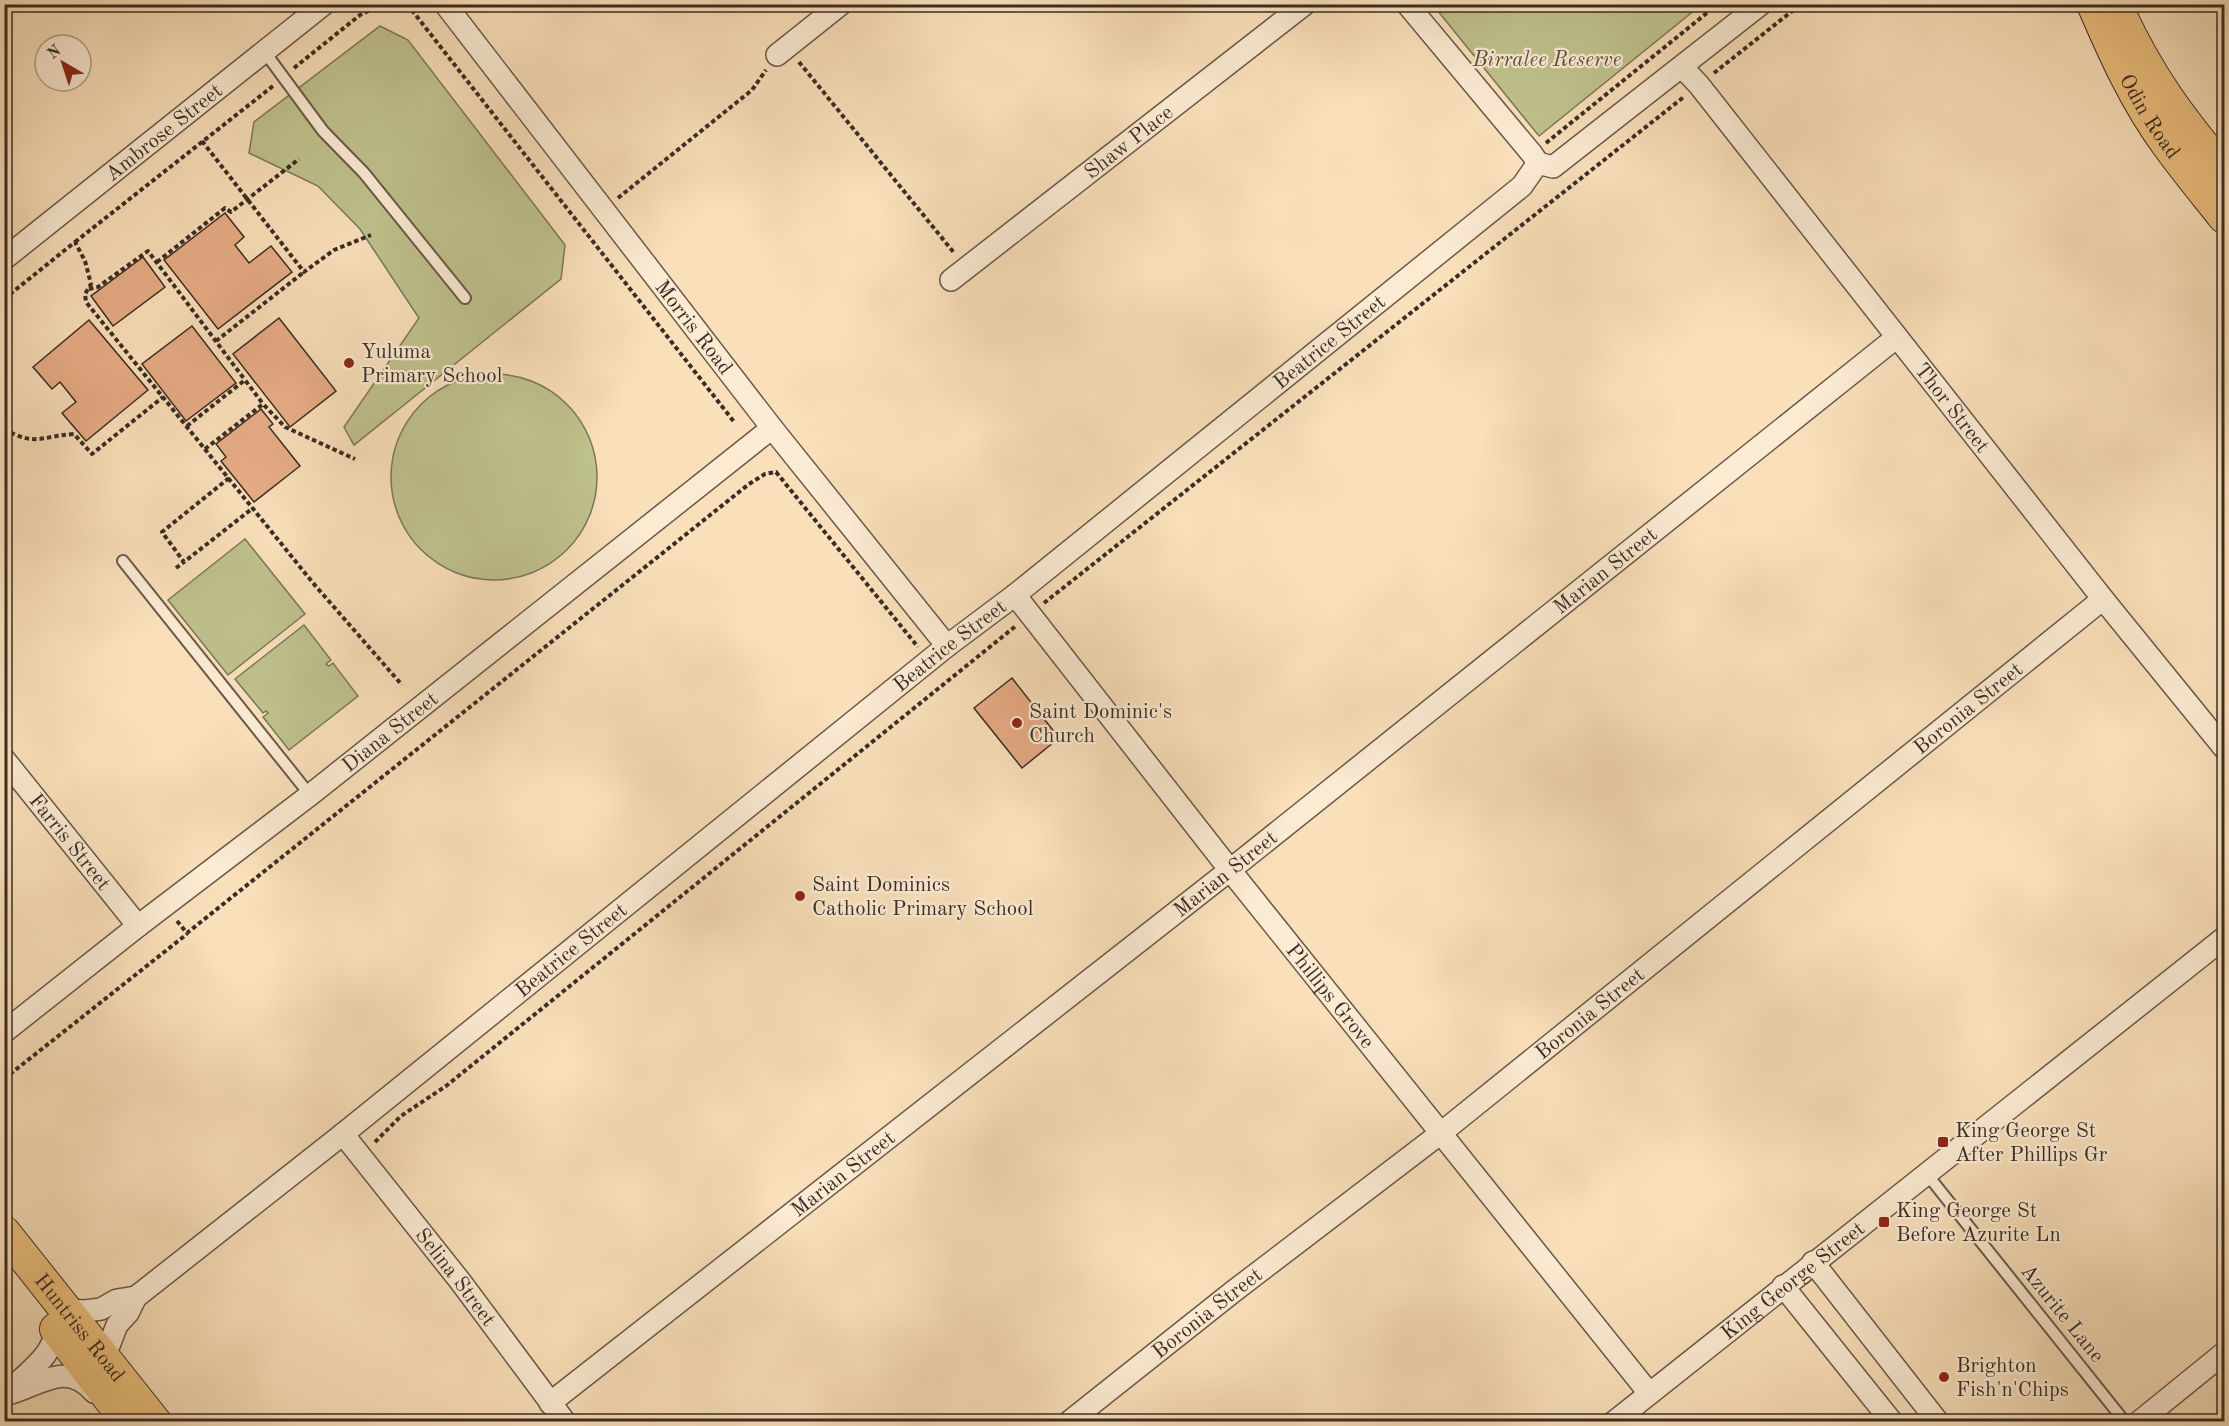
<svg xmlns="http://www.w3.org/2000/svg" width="2229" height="1426" font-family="'Old Standard TT',serif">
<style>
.green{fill:#bfc28e;stroke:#7c775a;stroke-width:1.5}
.building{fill:#e7ac86;stroke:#3a2c25;stroke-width:1.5}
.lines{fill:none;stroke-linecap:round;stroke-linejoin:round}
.lane-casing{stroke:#6a594a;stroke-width:14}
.street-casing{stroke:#6a594a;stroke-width:24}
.primary-casing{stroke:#3a2c25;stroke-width:34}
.path{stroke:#3a2c25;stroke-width:4;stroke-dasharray:4.5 3;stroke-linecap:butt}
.lane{stroke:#fbebd3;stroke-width:10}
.street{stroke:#fbebd3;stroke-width:21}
.primary{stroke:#ecc07e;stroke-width:32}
.poi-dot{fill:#8f2418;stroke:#fbebd3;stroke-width:2}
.labels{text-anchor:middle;stroke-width:4.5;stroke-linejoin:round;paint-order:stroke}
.park-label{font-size:21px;font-style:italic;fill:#5b523f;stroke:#fbebd3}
.street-label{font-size:21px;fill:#3a2c25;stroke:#fbebd3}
.poi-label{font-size:21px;fill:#3a2c25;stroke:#fbebd3;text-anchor:start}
</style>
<rect width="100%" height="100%" fill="#f9e0bb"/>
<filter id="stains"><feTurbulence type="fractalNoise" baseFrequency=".00333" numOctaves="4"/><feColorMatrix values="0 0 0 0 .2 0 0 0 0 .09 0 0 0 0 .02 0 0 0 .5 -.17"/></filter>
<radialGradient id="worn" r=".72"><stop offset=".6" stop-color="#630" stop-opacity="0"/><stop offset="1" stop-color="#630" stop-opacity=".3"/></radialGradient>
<!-- green -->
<g class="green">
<polygon points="1433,5 1701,5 1539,136"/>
<polygon points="380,26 408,40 565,245 561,279 354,445 344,427 419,318 360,229 318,186 249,153 254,122"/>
<circle cx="494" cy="477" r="103"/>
<polygon points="245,539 305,614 228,675 168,600"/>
<polygon points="304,625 331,660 326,664 329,666 333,663 358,696 289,750 263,717 268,713 266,711 263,713 235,679"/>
</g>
<!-- building -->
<g class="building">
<polygon points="225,213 244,237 235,245 249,263 271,246 292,272 218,329 164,260"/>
<polygon points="143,257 165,287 113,326 91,296"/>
<polygon points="279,318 336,391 290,427 233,354"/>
<polygon points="89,320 148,390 86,441 62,413 76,402 60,382 52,389 33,367"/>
<polygon points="192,326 236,383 186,421 142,364"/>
<polygon points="261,409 273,424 269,427 300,466 254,502 221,461 226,457 216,444"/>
<polygon points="1012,678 1059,738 1022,768 974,708"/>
</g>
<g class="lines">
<!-- lane casing -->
<g class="lane-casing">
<g id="lane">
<polyline points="264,51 323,131 364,173 465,298"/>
<polyline points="123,561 310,795"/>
<polyline points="1926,1173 2125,1422"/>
</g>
</g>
<!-- street casing -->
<g class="street-casing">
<g id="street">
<path id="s1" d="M445,4L772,428L947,646"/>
<polyline points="1407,4 1532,154 1538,163"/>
<polyline points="777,55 841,4"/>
<path id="s2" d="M1682,67L1699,85L2103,599L2224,748"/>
<polyline points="1538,163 1553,167 1761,4"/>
<path id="s3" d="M4,259L324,4"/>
<path id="s4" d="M951,280L1305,4"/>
<path id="s5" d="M1015,595L1230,870L1649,1393"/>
<path id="s6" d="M4,759L138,926"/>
<path id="s7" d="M4,1032L138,926L310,795L772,428"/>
<path id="s8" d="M343,1134L460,1281L565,1422"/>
<polyline points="1813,1262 1938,1422"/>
<polyline points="1783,1286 1892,1422"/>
<polyline points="68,1310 85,1311 101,1309 117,1300 136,1297"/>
<path id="s9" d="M105,1356L117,1325L128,1313L136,1297L343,1134L947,646L1015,595L1522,186L1538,163"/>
<path d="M9,1392C27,1371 52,1358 56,1330"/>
<path d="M8,1394C41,1385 66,1360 94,1392"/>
<path id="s10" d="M550,1403L1230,870L1897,337"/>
<path id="s11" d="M1069,1422L1234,1291L1441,1133L2103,599"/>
<path id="s12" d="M1614,1422L2224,938"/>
<polyline points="2139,1422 2224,1353"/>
</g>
</g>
<!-- primary casing -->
<g class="primary-casing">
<g id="primary">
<path id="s13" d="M2093,4C2114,53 2136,102 2167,144C2185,169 2205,193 2224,217"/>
<path d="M2120,14C2149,77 2180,118 2224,171"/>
<path id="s14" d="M4,1232L155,1422"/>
<polyline points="56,1329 122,1415"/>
</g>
</g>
<!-- path -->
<g class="path">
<polyline points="407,4 735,423"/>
<polyline points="799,62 955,254"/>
<polyline points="294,68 360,15 382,4"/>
<polyline points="1714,73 1801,4"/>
<polyline points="202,141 304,272 334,250 371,235"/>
<polyline points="1546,143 1718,4"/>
<polyline points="618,198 752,90 766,70"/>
<polyline points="75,242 273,86"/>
<polyline points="157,262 225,208 231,212 299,159"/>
<polyline points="89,289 98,287 148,251 245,380"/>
<polyline points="4,299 75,242 85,261 91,284 85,294 86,302 313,583 402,685"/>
<polyline points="216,341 304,272"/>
<polyline points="187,426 245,380 263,404"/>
<path d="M4,429C36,447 41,436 74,434L92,454L163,397"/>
<polyline points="205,449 263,404 285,427 355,459"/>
<polyline points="229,478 162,532 184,562 253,508"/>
<polyline points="176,568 184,562"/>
<polyline points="1044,603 1685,96"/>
<polyline points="4,732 11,741"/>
<polyline points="177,921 187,933 749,484 765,474 776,472 918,647"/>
<polyline points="4,1079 187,934"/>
<polyline points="375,1142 401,1116 446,1086 1017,625"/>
</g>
<!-- lane -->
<use href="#lane" class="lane"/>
<!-- street -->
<use href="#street" class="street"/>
<!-- primary -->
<use href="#primary" class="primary"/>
</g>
<!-- markers -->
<g class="poi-dot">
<circle cx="349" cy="363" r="6"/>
<circle cx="1017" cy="723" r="6"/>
<circle cx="800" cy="896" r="6"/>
<rect x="1937" y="1136" width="12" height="12" rx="3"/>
<rect x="1878" y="1216" width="12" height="12" rx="3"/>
<circle cx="1944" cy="1377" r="6"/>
</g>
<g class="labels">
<!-- park labels -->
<g class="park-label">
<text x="1547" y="66">Birralee Reserve</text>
</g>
<!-- street labels -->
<g class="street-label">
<text dy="7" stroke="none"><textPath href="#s13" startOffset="126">Odin Road</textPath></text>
<text dy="7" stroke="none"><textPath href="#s3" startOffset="204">Ambrose Street</textPath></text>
<text dy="7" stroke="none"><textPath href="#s4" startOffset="225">Shaw Place</textPath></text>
<text dy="7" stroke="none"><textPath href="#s1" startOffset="408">Morris Road</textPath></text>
<text dy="7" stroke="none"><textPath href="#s9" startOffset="1596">Beatrice Street</textPath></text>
<text dy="7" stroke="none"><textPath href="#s2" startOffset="435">Thor Street</textPath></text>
<text dy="7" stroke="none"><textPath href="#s10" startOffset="1344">Marian Street</textPath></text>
<text dy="7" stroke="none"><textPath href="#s9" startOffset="1110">Beatrice Street</textPath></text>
<text dy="7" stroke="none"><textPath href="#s11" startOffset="1148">Boronia Street</textPath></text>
<text dy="7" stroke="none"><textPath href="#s7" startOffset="489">Diana Street</textPath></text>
<text dy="7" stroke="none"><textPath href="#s6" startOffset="106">Farris Street</textPath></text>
<text dy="7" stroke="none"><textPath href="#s10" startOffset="858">Marian Street</textPath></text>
<text dy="7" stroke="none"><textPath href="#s9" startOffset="624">Beatrice Street</textPath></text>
<text dy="7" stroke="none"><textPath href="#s5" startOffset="510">Phillips Grove</textPath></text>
<text dy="7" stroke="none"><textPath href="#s11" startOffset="662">Boronia Street</textPath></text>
<text dy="7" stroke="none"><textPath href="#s10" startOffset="372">Marian Street</textPath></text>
<text dy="7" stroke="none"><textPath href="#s8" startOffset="182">Selina Street</textPath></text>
<text dy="7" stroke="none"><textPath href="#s12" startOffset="228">King George Street</textPath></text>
<text dy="7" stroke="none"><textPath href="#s11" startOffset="176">Boronia Street</textPath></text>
<text transform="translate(2063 1313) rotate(51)" y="7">Azurite Lane</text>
<text dy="7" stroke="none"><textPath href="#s14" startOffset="122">Huntriss Road</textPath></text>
</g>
<!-- poi labels -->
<g class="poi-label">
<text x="361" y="358">Yuluma<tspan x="361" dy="24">Primary School</tspan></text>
<text x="1029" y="718">Saint Dominic's<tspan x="1029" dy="24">Church</tspan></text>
<text x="812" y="891">Saint Dominics<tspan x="812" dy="24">Catholic Primary School</tspan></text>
<text x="1955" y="1137">King George St<tspan x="1955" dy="24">After Phillips Gr</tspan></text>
<text x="1896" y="1217">King George St<tspan x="1896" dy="24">Before Azurite Ln</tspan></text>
<text x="1956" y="1372">Brighton<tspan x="1956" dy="24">Fish'n'Chips</tspan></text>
</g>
</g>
<!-- margin -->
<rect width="2229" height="1426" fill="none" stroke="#f9e0bb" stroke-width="24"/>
<rect x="6" y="6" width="2217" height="1414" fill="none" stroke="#3a2c25" stroke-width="3"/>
<rect x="12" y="12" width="2205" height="1402" fill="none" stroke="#3a2c25" stroke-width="1.5"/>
<!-- north arrow -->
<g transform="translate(63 63) rotate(321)"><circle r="28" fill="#fbebd3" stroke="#ae9f8d" stroke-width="1.5"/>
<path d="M0-4.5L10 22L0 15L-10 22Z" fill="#8f2418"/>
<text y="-9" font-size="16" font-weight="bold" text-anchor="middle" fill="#3a2c25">N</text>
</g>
<rect width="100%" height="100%" filter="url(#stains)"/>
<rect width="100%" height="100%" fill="url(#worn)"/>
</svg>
